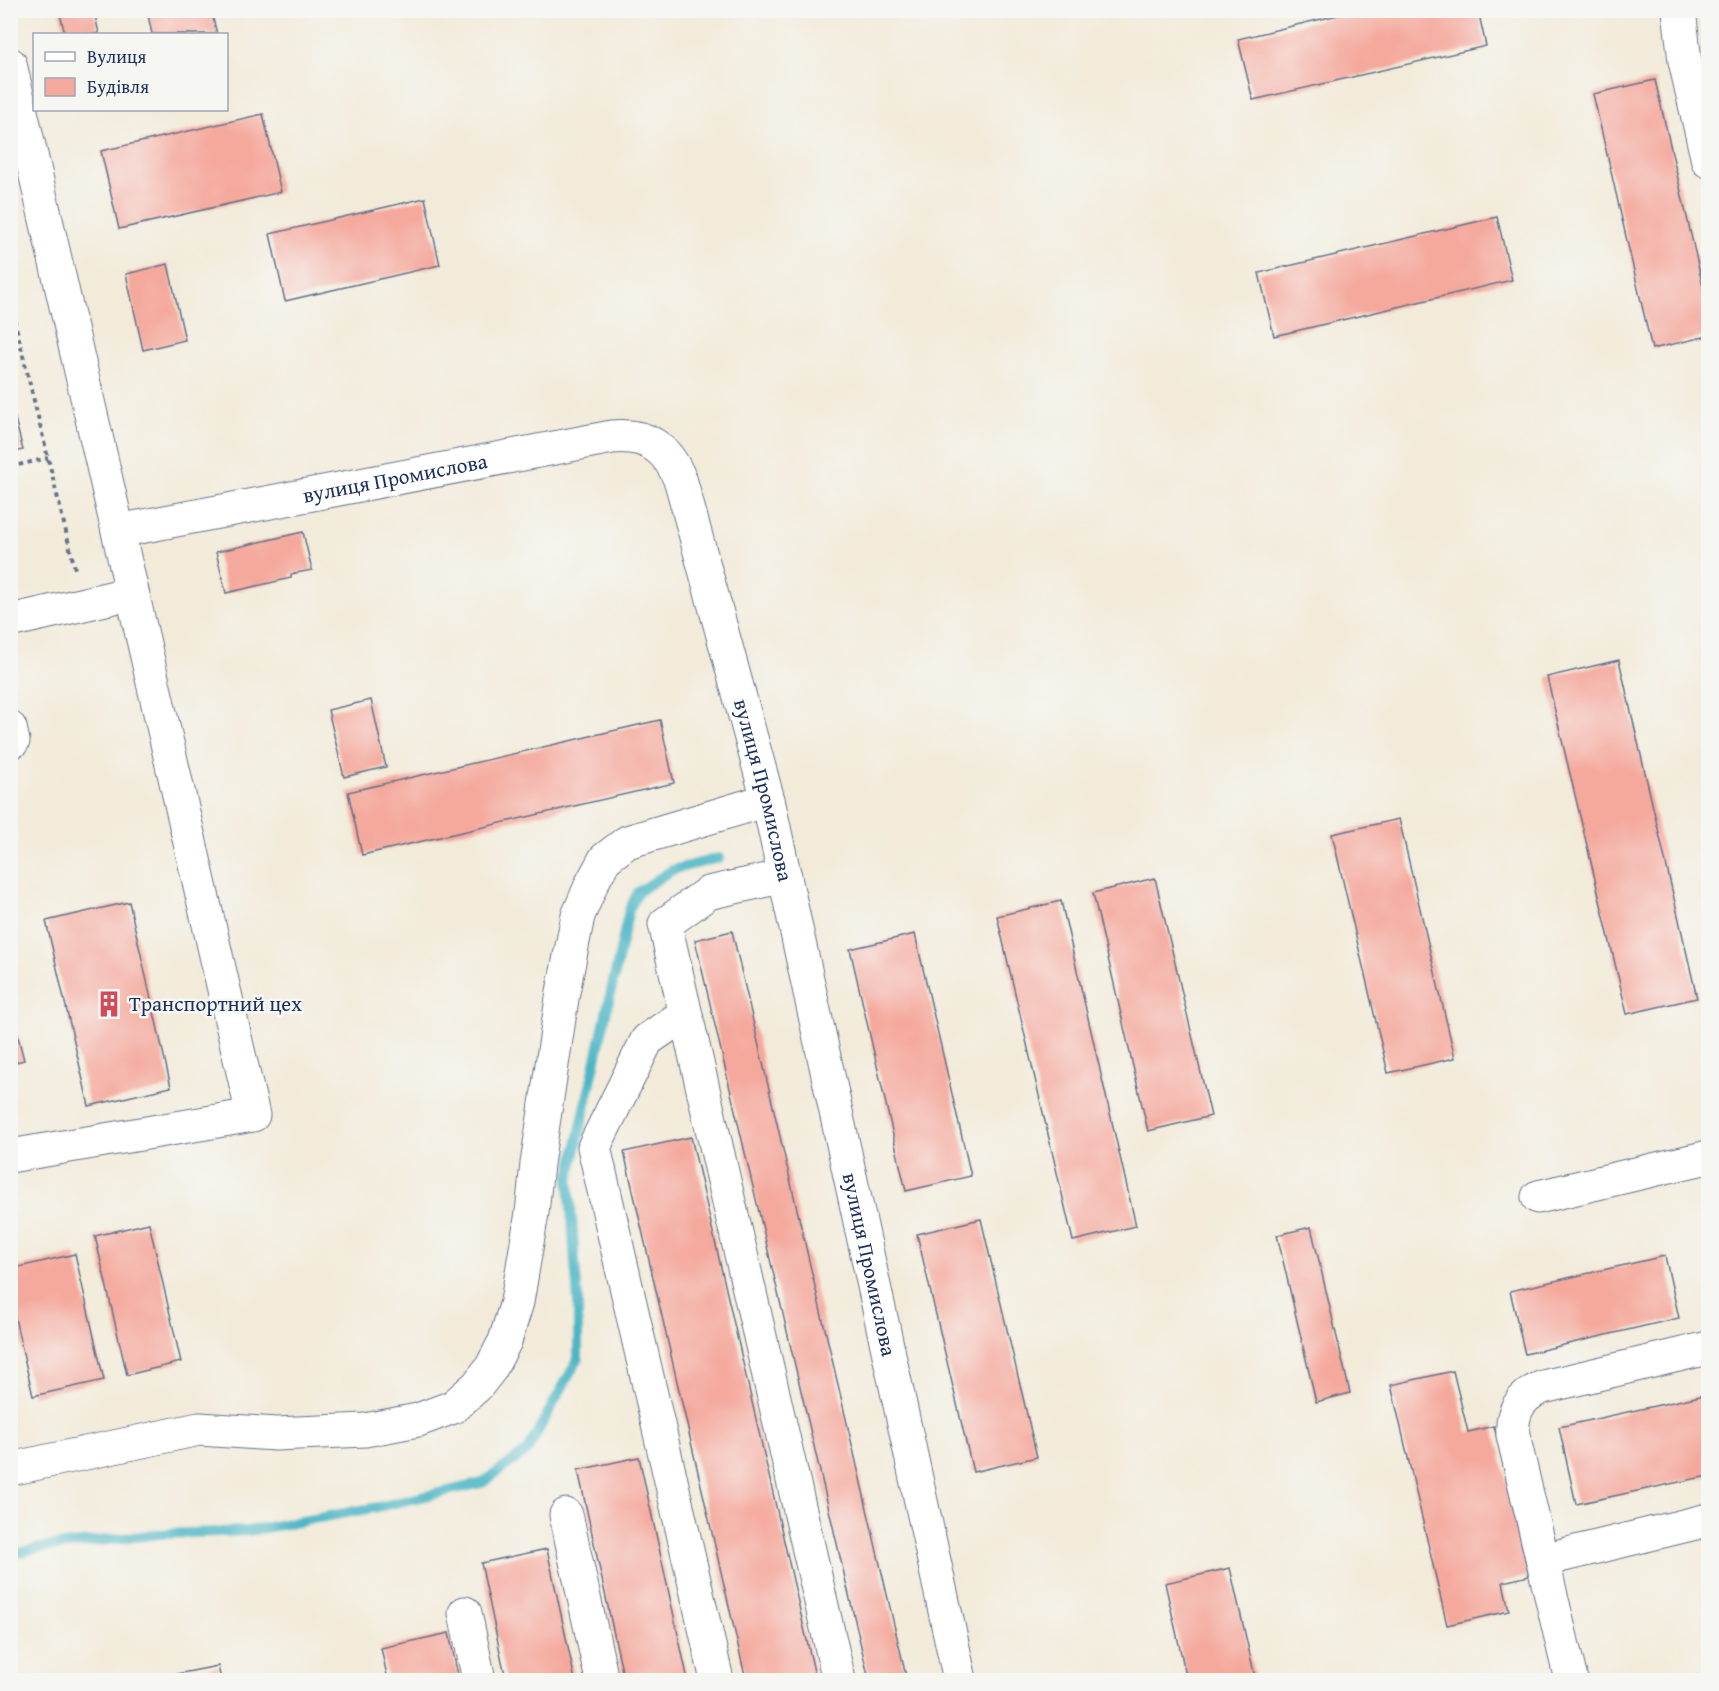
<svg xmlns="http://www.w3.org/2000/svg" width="1719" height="1691" font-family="'Gentium Book Plus',serif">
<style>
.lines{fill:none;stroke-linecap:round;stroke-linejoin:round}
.stream{stroke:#49b5c5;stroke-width:10}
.building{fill:#f5a89c}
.minor-casing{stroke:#667189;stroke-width:35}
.path{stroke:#667189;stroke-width:4;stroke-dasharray:4.5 4.5;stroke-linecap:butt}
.minor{stroke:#fff;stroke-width:33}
.labels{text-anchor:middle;stroke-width:5;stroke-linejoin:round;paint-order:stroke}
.street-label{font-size:21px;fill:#1b2f5e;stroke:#f6f6f2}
.poi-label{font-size:21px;fill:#1b2f5e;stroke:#f6f6f2;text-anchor:start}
</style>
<rect width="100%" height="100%" fill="#f6f6f2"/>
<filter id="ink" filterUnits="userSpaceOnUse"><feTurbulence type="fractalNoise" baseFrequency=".0167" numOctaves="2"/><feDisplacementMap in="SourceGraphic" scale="12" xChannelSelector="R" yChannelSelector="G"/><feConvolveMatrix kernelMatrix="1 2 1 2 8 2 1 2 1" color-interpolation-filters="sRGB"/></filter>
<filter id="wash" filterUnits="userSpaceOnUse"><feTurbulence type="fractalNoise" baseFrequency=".008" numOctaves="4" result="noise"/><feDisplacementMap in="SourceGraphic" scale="24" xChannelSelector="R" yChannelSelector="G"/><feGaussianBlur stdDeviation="1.35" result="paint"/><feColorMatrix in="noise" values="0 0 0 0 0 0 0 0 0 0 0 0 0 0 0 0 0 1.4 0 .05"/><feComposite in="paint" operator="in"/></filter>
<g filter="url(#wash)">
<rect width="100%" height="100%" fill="#f2ebda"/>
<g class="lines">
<!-- stream -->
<polyline class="stream" points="10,1555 39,1548 159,1534 248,1531 378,1507 482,1483 527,1451 578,1359 578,1301 569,1181 629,910 638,892 672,870 719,858"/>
</g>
<g id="blocks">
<!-- building -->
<g class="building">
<polygon points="59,10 94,10 99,34 65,34"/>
<polygon points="147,10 211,10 217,34 152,34"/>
<polygon points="1359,10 1478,10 1486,46 1253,100 1238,39"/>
<polygon points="1655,80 1708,308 1708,336 1652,349 1593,94"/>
<polygon points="263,114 281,192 119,229 101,151"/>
<polygon points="425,198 440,265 285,301 270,234"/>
<polygon points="1497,217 1512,280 1274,336 1259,273"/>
<polygon points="168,264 185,340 143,350 126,274"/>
<polygon points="10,399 23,450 10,453"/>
<polygon points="303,532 312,570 291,574 291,578 226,593 216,552"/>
<polygon points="1619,660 1697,998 1627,1014 1547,677"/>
<polygon points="371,700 386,767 344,777 328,710"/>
<polygon points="660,720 674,783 362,855 348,792"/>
<polygon points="1399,819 1455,1058 1388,1073 1332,834"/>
<polygon points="1155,878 1211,1116 1148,1131 1093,893"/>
<polygon points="1061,901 1136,1226 1073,1241 997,916"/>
<polygon points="129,902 171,1087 89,1106 46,921"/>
<polygon points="732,931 907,1680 869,1680 695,940"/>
<polygon points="915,934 971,1176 906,1191 850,949"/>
<polygon points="10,1005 24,1060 10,1064"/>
<polygon points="691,1137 816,1680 746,1680 624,1152"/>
<polygon points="981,1219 1037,1457 973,1472 917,1234"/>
<polygon points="149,1223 181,1362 127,1375 95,1236"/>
<polygon points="1311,1227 1350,1393 1316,1402 1277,1235"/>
<polygon points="75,1254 104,1380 33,1396 10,1297 10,1269"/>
<polygon points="1665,1256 1679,1318 1525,1354 1510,1291"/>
<polygon points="1453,1371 1468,1432 1494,1426 1529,1576 1503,1582 1509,1611 1447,1625 1391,1385"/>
<polygon points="1705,1395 1708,1412 1708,1476 1576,1504 1559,1427"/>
<polygon points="639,1457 688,1680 624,1680 578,1470"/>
<polygon points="547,1549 575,1680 506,1680 481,1563"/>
<polygon points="1230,1568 1255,1677 1240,1680 1187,1680 1165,1583"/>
<polygon points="449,1633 459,1680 388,1680 381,1648"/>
<polygon points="218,1666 221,1680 156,1680 156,1678"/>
</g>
</g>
</g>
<g filter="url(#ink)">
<use href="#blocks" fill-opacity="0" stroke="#667189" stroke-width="1.5"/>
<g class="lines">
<!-- minor casing -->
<g class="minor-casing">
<g id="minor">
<polyline points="1679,10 1685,61 1708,161"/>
<polyline points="10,64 253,1115 10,1156"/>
<path id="s1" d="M118,531L612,437C648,434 668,448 681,482L768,800L960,1680"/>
<polyline points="10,621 132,593"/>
<polyline points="10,728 13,741"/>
<polyline points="785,876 708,893 665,924 839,1680"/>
<polyline points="685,1014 647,1040 594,1147 717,1680"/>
<polyline points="1538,1197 1708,1157"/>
<polyline points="10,1469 199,1429 276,1434 365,1430 418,1420 453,1407 477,1386 491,1368 505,1341 517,1302 532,1213 537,1164 563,992 578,916 592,883 605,859 627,842 768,800"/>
<polyline points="566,1515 602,1680"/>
<polyline points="1543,1560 1708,1520"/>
<polyline points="465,1613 479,1680"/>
<path d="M1571,1680L1513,1435C1511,1412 1520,1396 1543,1387L1708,1348"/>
</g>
</g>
<!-- path -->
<g class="path">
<polyline points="10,302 76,573"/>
<polyline points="10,467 48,458"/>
</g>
<!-- minor -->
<use href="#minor" class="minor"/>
</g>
</g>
<!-- icons -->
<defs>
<g id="building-bare" transform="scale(2.07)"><path d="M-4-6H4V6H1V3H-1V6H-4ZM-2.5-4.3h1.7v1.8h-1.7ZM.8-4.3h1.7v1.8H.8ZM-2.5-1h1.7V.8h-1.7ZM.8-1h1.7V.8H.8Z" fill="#d1495b" stroke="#f6f6f2" stroke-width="2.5" paint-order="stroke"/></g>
</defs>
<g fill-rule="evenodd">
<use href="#building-bare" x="109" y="1004"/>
</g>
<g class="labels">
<!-- street labels -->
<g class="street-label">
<text dy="7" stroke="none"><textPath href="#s1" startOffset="282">вулиця Промислова</textPath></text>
<text dy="7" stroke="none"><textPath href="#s1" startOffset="912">вулиця Промислова</textPath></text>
<text dy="7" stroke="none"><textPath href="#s1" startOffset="1398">вулиця Промислова</textPath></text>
</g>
<!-- poi labels -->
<g class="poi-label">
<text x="129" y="1011">Транспортний цех</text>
</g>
</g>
<!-- margin -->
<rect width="1719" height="1691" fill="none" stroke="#f6f6f2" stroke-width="36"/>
<!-- legend -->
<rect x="33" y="33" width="195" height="78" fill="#f6f6f2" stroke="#9ea6b7" stroke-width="1.5"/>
<rect x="45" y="52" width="30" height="9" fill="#ffffff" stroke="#9ea6b7" stroke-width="1.5"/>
<text x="87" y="63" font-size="18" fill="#1b2f5e">Вулиця</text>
<rect x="45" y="78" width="30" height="18" fill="#f5a89c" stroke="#9ea6b7" stroke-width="1.5"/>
<text x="87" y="93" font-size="18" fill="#1b2f5e">Будівля</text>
</svg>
